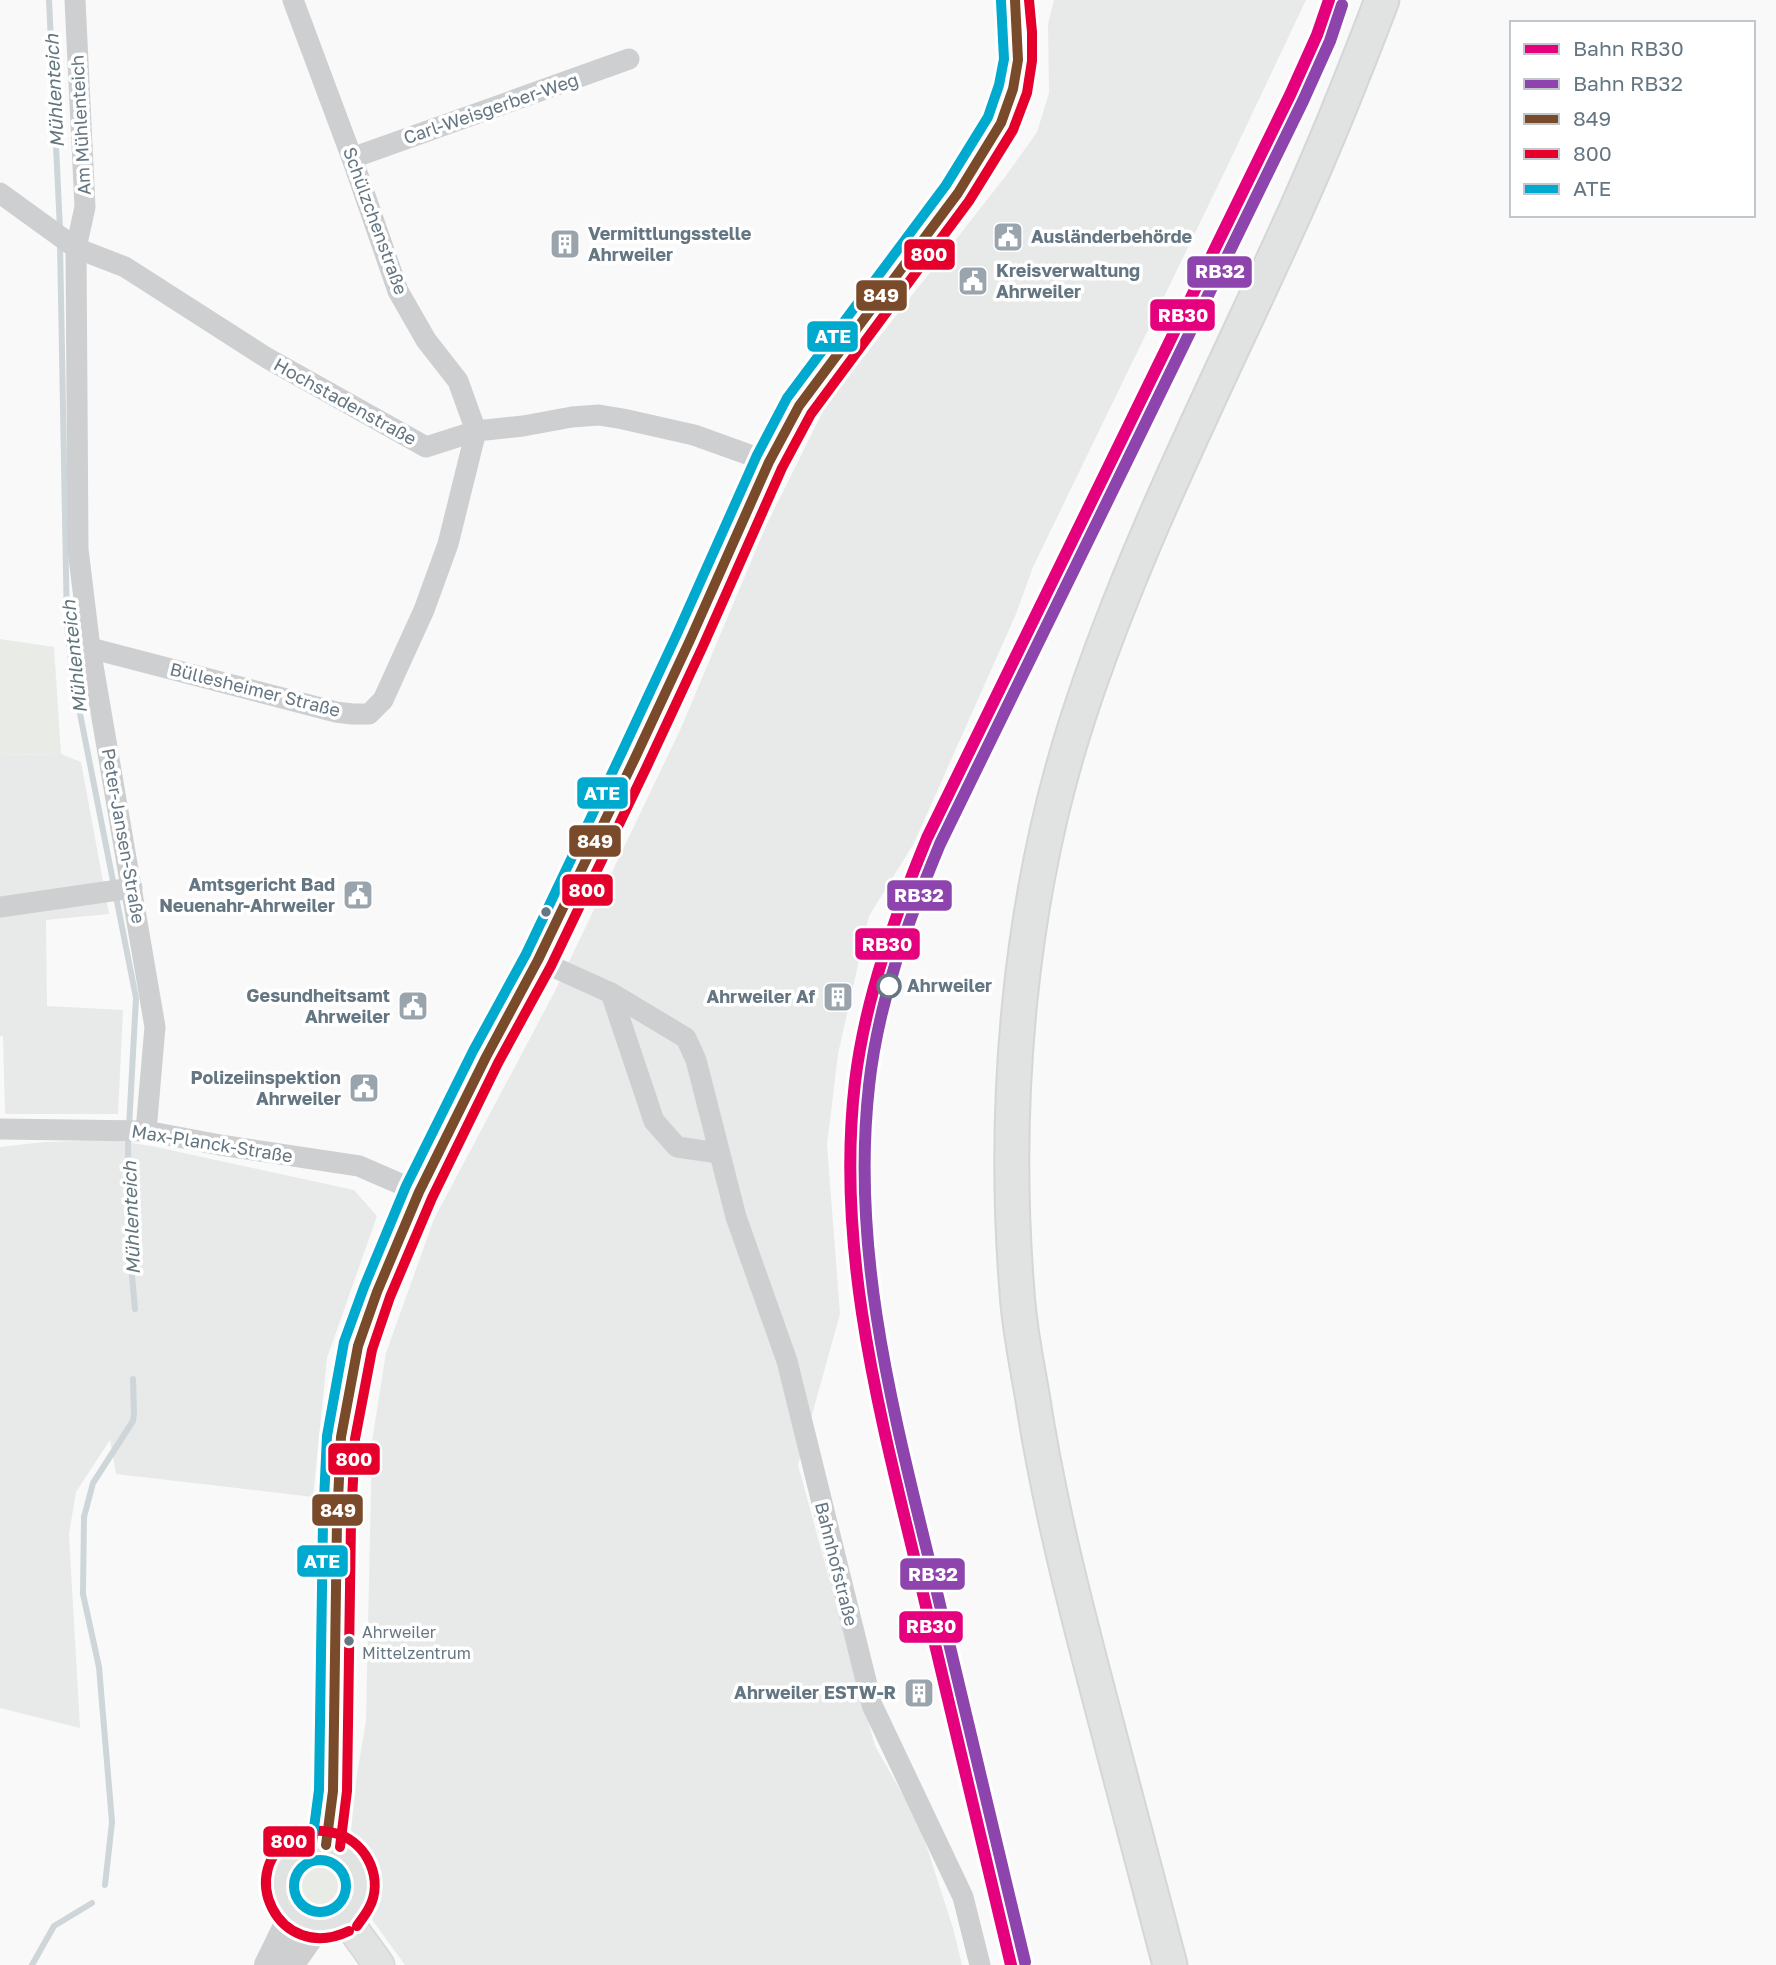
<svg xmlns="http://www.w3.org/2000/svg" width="1776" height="1965" font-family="'Golos Text',sans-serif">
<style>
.built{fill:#e8e9e9}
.green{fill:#e8ebe6}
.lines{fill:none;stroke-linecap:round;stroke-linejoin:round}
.stream{stroke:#ced6d9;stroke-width:6}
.secondary-casing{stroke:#d5d6d7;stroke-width:33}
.primary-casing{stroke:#d5d6d7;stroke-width:37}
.minor{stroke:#cecfd0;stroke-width:21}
.tertiary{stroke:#cecfd0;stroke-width:26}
.secondary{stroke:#e1e2e2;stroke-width:30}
.primary{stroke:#e1e2e2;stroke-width:33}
.bus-1-casing{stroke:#fff;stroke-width:16}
.bus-2-casing{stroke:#fff;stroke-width:16}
.bus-3-casing{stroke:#fff;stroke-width:16}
.bus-1{stroke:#7a4b2a;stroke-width:10}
.bus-2{stroke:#e4002b;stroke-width:10}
.bus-3{stroke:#00a9ce;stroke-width:10}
.rail-1-casing{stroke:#fff;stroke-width:18}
.rail-2-casing{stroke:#fff;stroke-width:18}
.rail-1{stroke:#e5007d;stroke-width:12}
.rail-2{stroke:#8e44ad;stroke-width:12}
.bus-dot{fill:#657683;stroke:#fff;stroke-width:2.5}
.stop-dot{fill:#fff;stroke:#657683;stroke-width:3.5}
.labels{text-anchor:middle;stroke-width:7;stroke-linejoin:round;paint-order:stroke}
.bus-label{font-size:16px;fill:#657683;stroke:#fff;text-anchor:start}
.street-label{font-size:18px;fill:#657683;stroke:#fff}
.poi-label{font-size:18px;font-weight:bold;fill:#657683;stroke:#fff;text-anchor:end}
.stop-label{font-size:18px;font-weight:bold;fill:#657683;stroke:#fff;text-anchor:start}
.water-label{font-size:19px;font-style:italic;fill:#60757c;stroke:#fff}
.line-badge{stroke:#fff;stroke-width:2.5}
.badge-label{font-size:19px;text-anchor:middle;font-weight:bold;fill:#fff}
</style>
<rect width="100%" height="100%" fill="#f9f9f9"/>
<!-- built -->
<g class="built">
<polygon points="1054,0 1306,0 1226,169 1033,567 1016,614 914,843 869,916 838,1054 827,1145 840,1314 798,1465 875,1746 919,1823 953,1928 962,1965 405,1965 373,1921 351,1830 357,1774 366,1721 372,1441 386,1353 434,1219 554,993 681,728 766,526 826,405 1008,173 1037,132 1049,93 1048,24"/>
<polygon points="61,754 81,762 109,914 46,920 47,1006 123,1010 118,1114 5,1114 3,1036 0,1036 0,755"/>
<polygon points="114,1140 156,1147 354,1190 377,1216 327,1358 313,1497 116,1474 110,1440 76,1492 69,1534 80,1728 0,1708 0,1147 44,1142"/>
</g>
<!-- green -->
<g class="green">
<polygon points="0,639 54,647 61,754 0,755"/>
<circle cx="321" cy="1884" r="33"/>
</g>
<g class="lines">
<!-- stream -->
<g class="stream">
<polyline points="49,0 60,229"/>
<polyline points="60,243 67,627 73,678 136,998 128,1145 129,1243 135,1309"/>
<polyline points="105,1885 112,1822 99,1667 83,1594 84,1517 93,1483 133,1421 134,1413 133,1379"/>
<polyline points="32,1965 54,1926 92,1903"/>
</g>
<!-- secondary casing -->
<g class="secondary-casing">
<g id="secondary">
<polyline points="326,1845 333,1791 337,1521 341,1437 358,1346 377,1292 419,1192 486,1057 538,960 635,758 690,640 769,462 799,406 958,193 992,140 1001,123 1013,89 1018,60 1018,33 1015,0"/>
<circle cx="320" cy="1886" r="41"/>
<polyline points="345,1918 379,1965"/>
</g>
</g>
<!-- primary casing -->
<g class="primary-casing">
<path id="primary" d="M1170,1965C1149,1885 1128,1805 1107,1726C1078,1616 1049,1507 1032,1394C1026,1360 1019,1326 1017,1292C1002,1104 1019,901 1077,721C1134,545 1220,379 1296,210C1327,141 1355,71 1382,0"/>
</g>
<!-- minor -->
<g class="minor">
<polyline points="75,0 85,207 76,248 78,549 90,648 155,1027 146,1131"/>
<polyline points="293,0 352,158 398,291 426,340 458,381 476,431"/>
<polyline points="352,158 629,59"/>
<polyline points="0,193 76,248 125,267 267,358 426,447 476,431 523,426 572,417 599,415 623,419 694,435 769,462"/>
<polyline points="90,648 336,712 352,714 369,714 383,700 424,610 448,544 476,431"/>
<polyline points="0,907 132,888"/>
<polyline points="538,960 611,993 686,1038 696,1060 736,1217 787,1361 872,1705 963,1897 980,1965"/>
<polyline points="611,993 654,1121 677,1147 719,1153"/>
<polyline points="0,1129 146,1131 220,1145 359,1166 419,1192"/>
</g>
<!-- tertiary -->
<g class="tertiary">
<polyline points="267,1965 287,1924 289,1911"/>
<polyline points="291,1965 310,1938 320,1927"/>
</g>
<!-- secondary -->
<use href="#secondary" class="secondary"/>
<!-- primary -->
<use href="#primary" class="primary"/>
<!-- bus-1 casing -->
<g class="bus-1-casing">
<polyline id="bus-1" points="326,1845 333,1791 337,1521 341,1437 358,1346 377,1292 419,1192 486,1057 538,960 635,758 690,640 769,462 799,406 958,193 1001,123 1013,89 1018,60 1015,0"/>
</g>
<!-- bus-2 casing -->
<g class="bus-2-casing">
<g id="bus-2">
<polyline points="340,1847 347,1791 351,1521 355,1439 372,1350 390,1297 432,1198 498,1063 551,966 648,764 703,646 782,468 811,414 969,201 1013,130 1027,93 1032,61 1032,32 1029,0"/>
<path d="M349,1931C278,1965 233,1868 296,1836C309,1830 324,1829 338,1834C368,1844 384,1880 369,1908C366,1914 361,1920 357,1926"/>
</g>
</g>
<!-- bus-3 casing -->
<g class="bus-3-casing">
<g id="bus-3">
<polyline points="312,1843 319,1790 323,1521 327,1436 344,1342 364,1287 406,1186 473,1051 526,954 622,752 677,634 757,455 787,398 946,185 988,117 999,85 1004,59 1001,1"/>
<circle cx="320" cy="1886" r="26"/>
</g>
</g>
<!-- bus-1 -->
<use href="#bus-1" class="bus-1"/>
<!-- bus-2 -->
<use href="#bus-2" class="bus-2"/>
<!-- bus-3 -->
<use href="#bus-3" class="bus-3"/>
<!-- rail-1 casing -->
<g class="rail-1-casing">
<path id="rail-1" d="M1011,1965C980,1837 951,1709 920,1581C881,1418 835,1252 855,1082C865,998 895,916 927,838L1290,95L1317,35L1329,0"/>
</g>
<!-- rail-2 casing -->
<g class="rail-2-casing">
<path id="rail-2" d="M1025,1962C994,1835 965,1707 934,1580C895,1418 850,1255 869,1086C878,1002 908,921 940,844L1303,101L1330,41L1342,5"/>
</g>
<!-- rail-1 -->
<use href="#rail-1" class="rail-1"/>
<!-- rail-2 -->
<use href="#rail-2" class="rail-2"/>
</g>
<!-- icons -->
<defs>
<g id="civic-square" transform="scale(1.575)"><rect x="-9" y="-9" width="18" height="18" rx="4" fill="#99a4ac" stroke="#fff"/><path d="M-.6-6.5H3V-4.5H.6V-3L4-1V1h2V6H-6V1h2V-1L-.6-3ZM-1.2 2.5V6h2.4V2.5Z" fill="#fff"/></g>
<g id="building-square" transform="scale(1.575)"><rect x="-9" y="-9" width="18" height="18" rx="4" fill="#99a4ac" stroke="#fff"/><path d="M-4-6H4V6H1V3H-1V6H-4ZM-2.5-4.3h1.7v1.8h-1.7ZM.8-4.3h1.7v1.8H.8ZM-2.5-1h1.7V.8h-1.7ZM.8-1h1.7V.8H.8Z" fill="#fff"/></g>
</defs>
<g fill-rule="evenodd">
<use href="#civic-square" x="1008" y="237"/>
<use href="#building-square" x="565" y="244"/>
<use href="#civic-square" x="973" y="281"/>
<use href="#civic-square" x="358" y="895"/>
<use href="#building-square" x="838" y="997"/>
<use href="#civic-square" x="413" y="1006"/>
<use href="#civic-square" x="364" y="1088"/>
<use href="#building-square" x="919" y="1693"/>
</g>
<!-- markers -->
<g class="bus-dot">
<circle cx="546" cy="912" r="6"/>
<circle cx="349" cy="1641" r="6"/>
</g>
<circle class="stop-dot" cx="889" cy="986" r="11"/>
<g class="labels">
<!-- bus labels -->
<g class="bus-label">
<text x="362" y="1638">Ahrweiler<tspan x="362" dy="21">Mittelzentrum</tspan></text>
</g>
<!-- street labels -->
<g class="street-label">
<text transform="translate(491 109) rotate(-19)" y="6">Carl-Weisgerber-Weg</text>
<text transform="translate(81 125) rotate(-93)" y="6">Am Mühlenteich</text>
<text transform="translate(375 221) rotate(70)" y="6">Schülzchenstraße</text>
<text transform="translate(345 402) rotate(29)" y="6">Hochstadenstraße</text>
<text transform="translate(255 690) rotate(14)" y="6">Büllesheimer Straße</text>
<text transform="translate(123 836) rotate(80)" y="6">Peter-Jansen-Straße</text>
<text transform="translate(212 1144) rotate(9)" y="6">Max-Planck-Straße</text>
<text transform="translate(836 1564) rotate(76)" y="6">Bahnhofstraße</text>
</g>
<!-- poi labels -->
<g class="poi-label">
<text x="588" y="240" text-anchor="start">Vermittlungsstelle<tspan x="588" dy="21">Ahrweiler</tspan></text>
<text x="1031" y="243" text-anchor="start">Ausländerbehörde</text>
<text x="996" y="277" text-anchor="start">Kreisverwaltung<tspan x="996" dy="21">Ahrweiler</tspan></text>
<text x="335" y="891">Amtsgericht Bad<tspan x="335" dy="21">Neuenahr-Ahrweiler</tspan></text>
<text x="390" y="1002">Gesundheitsamt<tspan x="390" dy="21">Ahrweiler</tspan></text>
<text x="815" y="1003">Ahrweiler Af</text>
<text x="341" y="1084">Polizeiinspektion<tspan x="341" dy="21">Ahrweiler</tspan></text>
<text x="896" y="1699">Ahrweiler ESTW-R</text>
</g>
<!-- stop labels -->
<g class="stop-label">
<text x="907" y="992">Ahrweiler</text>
</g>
<!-- water labels -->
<g class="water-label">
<text transform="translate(54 91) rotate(-93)" y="7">Mühlenteich</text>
<text transform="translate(74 657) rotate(-96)" y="7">Mühlenteich</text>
<text transform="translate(131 1218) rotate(-92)" y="7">Mühlenteich</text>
</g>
</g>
<g class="line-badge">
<rect x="903" y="238" width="53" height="33" rx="7" fill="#e4002b"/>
<rect x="1186" y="255" width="67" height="34" rx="7" fill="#8e44ad"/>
<rect x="855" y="279" width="53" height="33" rx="7" fill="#7a4b2a"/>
<rect x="1149" y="298" width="67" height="34" rx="7" fill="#e5007d"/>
<rect x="806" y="320" width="53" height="33" rx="7" fill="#00a9ce"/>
<rect x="576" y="776" width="53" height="34" rx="7" fill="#00a9ce"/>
<rect x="568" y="824" width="54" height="34" rx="7" fill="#7a4b2a"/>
<rect x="561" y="873" width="53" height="34" rx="7" fill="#e4002b"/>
<rect x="886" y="879" width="67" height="33" rx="7" fill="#8e44ad"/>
<rect x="854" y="927" width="67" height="34" rx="7" fill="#e5007d"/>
<rect x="327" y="1442" width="54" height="34" rx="7" fill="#e4002b"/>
<rect x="311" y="1493" width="53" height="34" rx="7" fill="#7a4b2a"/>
<rect x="296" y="1544" width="53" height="34" rx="7" fill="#00a9ce"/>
<rect x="899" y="1557" width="67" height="34" rx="7" fill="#8e44ad"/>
<rect x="898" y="1610" width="66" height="34" rx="7" fill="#e5007d"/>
<rect x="262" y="1825" width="54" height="33" rx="7" fill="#e4002b"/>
</g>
<g class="badge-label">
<text x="929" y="261">800</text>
<text x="1220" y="278">RB32</text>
<text x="881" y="302">849</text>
<text x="1183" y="322">RB30</text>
<text x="833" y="343">ATE</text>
<text x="602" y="800">ATE</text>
<text x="595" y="848">849</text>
<text x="587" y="897">800</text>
<text x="919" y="902">RB32</text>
<text x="887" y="951">RB30</text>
<text x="354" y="1466">800</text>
<text x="338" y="1517">849</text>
<text x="322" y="1568">ATE</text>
<text x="933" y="1581">RB32</text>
<text x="931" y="1633">RB30</text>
<text x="289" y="1848">800</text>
</g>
<!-- legend -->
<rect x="1510" y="21" width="245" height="196" fill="#ffffff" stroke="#c1c8cd" stroke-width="2"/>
<rect x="1524" y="44" width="35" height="10" fill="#e5007d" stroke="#c1c8cd" stroke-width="2"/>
<text x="1573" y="56" font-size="21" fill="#657683">Bahn RB30</text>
<rect x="1524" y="79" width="35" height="10" fill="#8e44ad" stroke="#c1c8cd" stroke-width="2"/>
<text x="1573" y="91" font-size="21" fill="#657683">Bahn RB32</text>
<rect x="1524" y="114" width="35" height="10" fill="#7a4b2a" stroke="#c1c8cd" stroke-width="2"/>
<text x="1573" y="126" font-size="21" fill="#657683">849</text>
<rect x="1524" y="149" width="35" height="10" fill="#e4002b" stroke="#c1c8cd" stroke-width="2"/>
<text x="1573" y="161" font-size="21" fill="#657683">800</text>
<rect x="1524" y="184" width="35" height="10" fill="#00a9ce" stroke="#c1c8cd" stroke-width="2"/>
<text x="1573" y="196" font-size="21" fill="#657683">ATE</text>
</svg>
